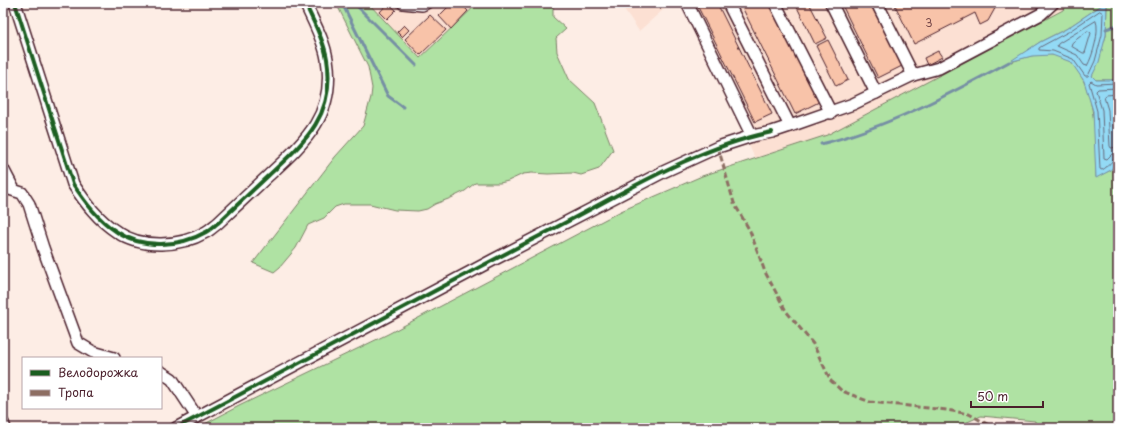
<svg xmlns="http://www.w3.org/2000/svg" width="1121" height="431" font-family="'Playpen Sans',sans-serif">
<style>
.built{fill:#fce0d3}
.green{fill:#afe2a3;stroke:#7c8067}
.water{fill:#93daf5;stroke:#768fa4}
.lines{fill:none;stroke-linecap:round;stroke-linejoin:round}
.shore{stroke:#676a7c;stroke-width:1}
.stream{stroke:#768fa4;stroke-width:3}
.building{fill:#f8c3a9;stroke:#4a1f2b}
.minor-casing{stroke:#4a1f2b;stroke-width:14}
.minor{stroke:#fff;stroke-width:11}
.quiet{stroke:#8d6e63;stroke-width:3;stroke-dasharray:6 3;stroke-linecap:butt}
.cycleway-casing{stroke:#fff;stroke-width:6}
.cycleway{stroke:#1b5e20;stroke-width:4}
.labels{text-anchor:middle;stroke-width:4;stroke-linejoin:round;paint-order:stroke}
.number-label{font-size:11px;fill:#76484a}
</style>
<rect width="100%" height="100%" fill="#fdede5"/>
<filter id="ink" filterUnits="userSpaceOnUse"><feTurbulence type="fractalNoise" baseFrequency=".025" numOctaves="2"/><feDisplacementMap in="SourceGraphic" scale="8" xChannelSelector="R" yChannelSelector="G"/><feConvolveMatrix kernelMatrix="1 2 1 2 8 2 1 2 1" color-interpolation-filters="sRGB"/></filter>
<g filter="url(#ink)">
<!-- built -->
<g class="built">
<polygon points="368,3 478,3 420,58"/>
<polygon points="620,3 671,3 639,31"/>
<polygon points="682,3 1067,3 1063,10 827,135 755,158"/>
</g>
<!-- green -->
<g class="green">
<polygon points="336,3 368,3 420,58 478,3 553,3 553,17 566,29 556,38 557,52 569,79 595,103 613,150 599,169 581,175 573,173 548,174 532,173 523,174 508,181 500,183 475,183 465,191 451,198 435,204 427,209 418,211 395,210 370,204 344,204 335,207 324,218 308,225 296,248 280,267 274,272 253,263 335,157 363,126 371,97 372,88 368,67"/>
<path d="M1067,3H1105L1066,29L1040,42L1011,62C1024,58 1039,52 1053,55C1058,56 1069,60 1072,63C1097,90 1096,143 1096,177L1111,170L1118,159V428H1035V421L981,416L954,428H197L239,406L388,334L621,211L702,176L827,135L1063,10Z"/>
<polygon points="1107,3 1118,3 1118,80 1096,80 1092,76 1106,36"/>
</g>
<!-- water -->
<polygon class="water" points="1105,3 1107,3 1106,35 1099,62 1092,76 1096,80 1118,80 1118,159 1111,170 1096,178 1093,111 1084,81 1071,62 1052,55 1032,56 1009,62 1040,42 1066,29"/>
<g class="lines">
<!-- shore -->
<g class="shore">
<polygon points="1100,11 1103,13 1102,35 1095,61 1088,76 1085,76 1073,59 1053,51 1039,50 1039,48 1042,46 1068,32"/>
<path d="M1096,21C1100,30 1093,56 1087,66L1084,65L1077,55L1057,46L1058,44Z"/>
<polygon points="1088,31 1090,32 1091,33 1085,53 1083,53 1071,46 1072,43"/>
<path d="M1118,83L1096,84L1091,81L1089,83L1097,111L1100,169L1102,170C1110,166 1112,158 1118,158"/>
<polyline points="1118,88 1098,89 1096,91 1102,110 1104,158 1107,159 1112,154 1118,153"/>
<polyline points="1118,94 1106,95 1104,97 1108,110 1110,146 1111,148 1118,147"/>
</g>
<!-- stream -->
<g class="stream">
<polyline points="342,3 388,96 403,107"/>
<polyline points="354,3 416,65"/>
<polyline points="1106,29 1118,25"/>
<path d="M821,144C886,128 950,94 1009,62"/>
</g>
</g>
<!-- building -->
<g class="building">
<polygon points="388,3 396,10 387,19 380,12"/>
<polygon points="452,3 460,3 468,11 451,29 439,16"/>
<polygon points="696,3 717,3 772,114 755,122"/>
<polygon points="740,3 770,3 819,102 795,114"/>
<polygon points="795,3 809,3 827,38 815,44"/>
<polygon points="841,3 870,3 902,66 878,78"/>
<polygon points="894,3 998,3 988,21 980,25 975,13 914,44"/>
<polygon points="430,15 446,30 420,55 405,39"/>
<polygon points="404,25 409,30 402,37 397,32"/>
<polygon points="828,40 848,80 836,86 816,46"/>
<polygon points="938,51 942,57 927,65 924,58"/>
</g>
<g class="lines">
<!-- minor casing -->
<g class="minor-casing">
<g id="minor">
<path d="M15,3L73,184C85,202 98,220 117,232C142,249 180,247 206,232C210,230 214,226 218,223C235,207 252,191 269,175C306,141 336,114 327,59C324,40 313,21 305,3"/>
<polyline points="403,3 422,5 426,3"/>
<polyline points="687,3 752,136"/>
<polyline points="728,3 790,126"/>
<polyline points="775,3 831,113"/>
<polyline points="831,3 876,93"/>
<polyline points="877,3 913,75"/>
<polyline points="3,169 14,190"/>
<polyline points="3,187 22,193 29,204 43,248 78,343 93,352 114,358"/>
<polyline points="161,372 172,379 197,417"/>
<polyline points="3,423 5,428"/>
<polyline points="176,428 493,260 663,172 718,147 752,136 772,132 790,126 853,104 913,75 939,68 1041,14 1053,3"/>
</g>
</g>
<!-- minor -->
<use href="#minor" class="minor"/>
<!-- quiet -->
<polyline class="quiet" points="718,147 734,203 750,231 765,272 786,311 813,344 831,381 842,391 870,402 947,410 969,414 994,428"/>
<!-- cycleway casing -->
<g class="cycleway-casing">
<g id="cycleway">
<path d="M15,3L73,184C85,202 98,220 117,232C142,249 180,247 206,232C210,230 214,226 218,223C235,207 252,191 269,175C306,141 336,114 327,59C324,40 313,21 305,3"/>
<path d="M176,428C303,362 428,293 555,228C623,193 697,147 772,132"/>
</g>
</g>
<!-- cycleway -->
<use href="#cycleway" class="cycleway"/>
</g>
</g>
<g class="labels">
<!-- number labels -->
<g class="number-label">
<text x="929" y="27">3</text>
</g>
</g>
<!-- margin -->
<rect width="1121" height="431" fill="none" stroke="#fff" stroke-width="16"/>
<rect x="8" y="8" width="1105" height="415" fill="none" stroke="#4a1f2b" stroke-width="1.5" filter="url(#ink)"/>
<!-- legend -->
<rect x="22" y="357" width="140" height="52" fill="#ffffff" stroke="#b7a5aa"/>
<rect x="30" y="370" width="20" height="6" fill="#1b5e20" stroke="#b7a5aa"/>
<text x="58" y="377" font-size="12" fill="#4a1f2b">Велодорожка</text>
<rect x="30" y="390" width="20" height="6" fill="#8d6e63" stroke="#b7a5aa"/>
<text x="58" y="397" font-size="12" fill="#4a1f2b">Тропа</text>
<!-- scale -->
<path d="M971 401v6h72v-6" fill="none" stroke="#4a1f2b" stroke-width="2"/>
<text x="977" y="401" font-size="12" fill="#4a1f2b" stroke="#ffffff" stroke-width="3" paint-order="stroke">50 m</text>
</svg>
